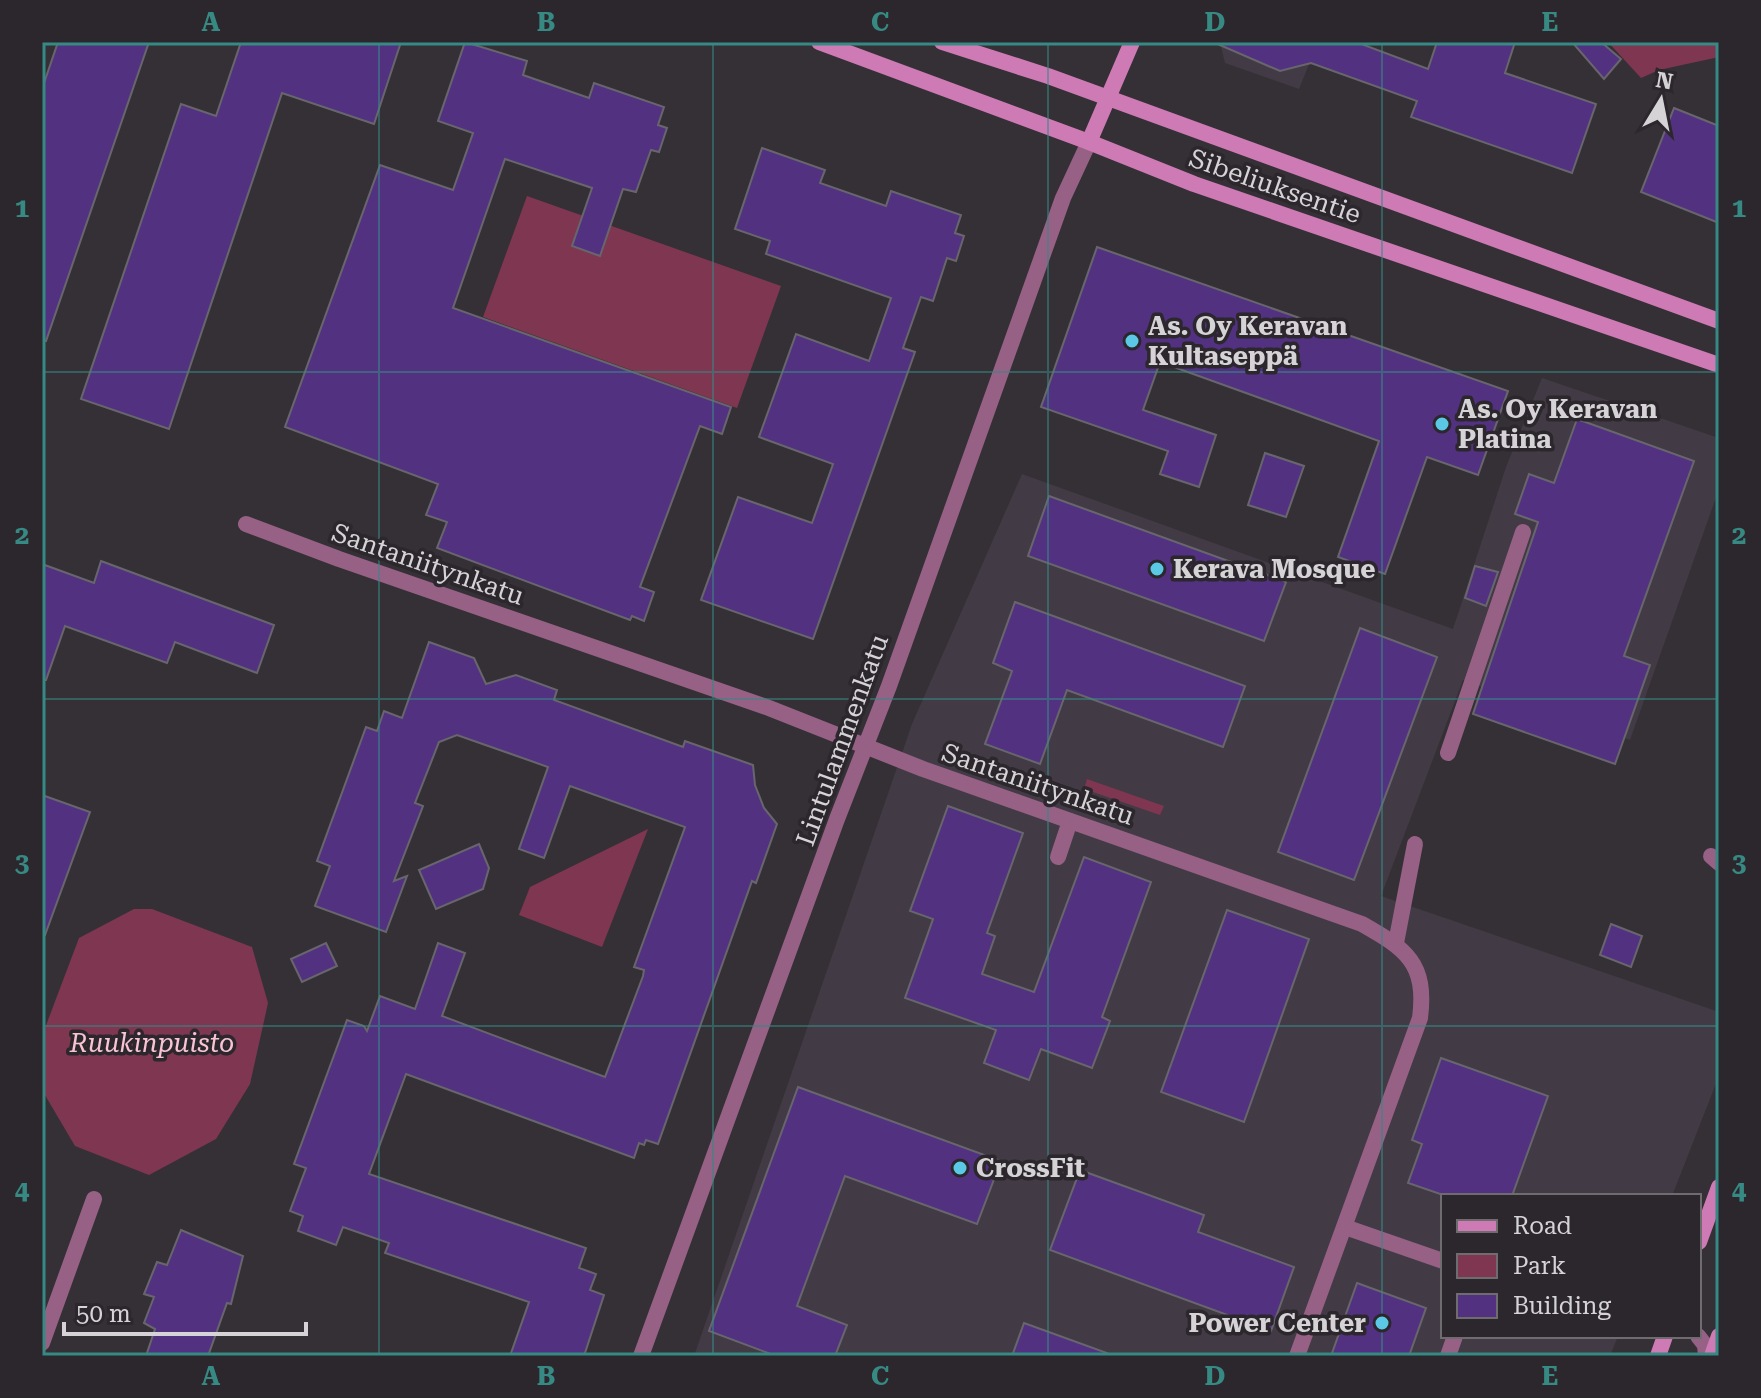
<svg xmlns="http://www.w3.org/2000/svg" width="1761" height="1398" font-family="'Roboto Serif',serif">
<style>
.built{fill:#423a44}
.green{fill:#7f3650}
.building{fill:#523280;stroke:#68666d;stroke-width:2}
.lines{fill:none;stroke-linecap:round;stroke-linejoin:round}
.lane{stroke:#966185;stroke-width:16}
.street{stroke:#966185;stroke-width:16}
.secondary{stroke:#ce7ab4;stroke-width:16}
.grid{fill:none;stroke:#378983;stroke-width:2;stroke-opacity:0.55}
.poi-dot{fill:#5bc8e6;stroke:#2b272c;stroke-width:3}
.labels{text-anchor:middle;stroke-width:7;stroke-linejoin:round;paint-order:stroke}
.street-label{font-size:26px;fill:#d6d3d7;stroke:#2b272c}
.poi-label{font-size:26px;font-weight:bold;fill:#d6d3d7;stroke:#2b272c;text-anchor:start}
.park-label{font-size:26px;font-style:italic;fill:#f8c4d3;stroke:#2b272c}
.neatline{fill:none;stroke:#378983;stroke-width:3}
.grid-label{font-size:26px;text-anchor:middle;font-weight:bold;fill:#378983}
</style>
<rect width="100%" height="100%" fill="#353036"/>
<!-- built -->
<g class="built">
<polygon points="1220,42 1318,42 1299,89 1225,63"/>
<polygon points="1542,378 1719,438 1719,489 1630,740 1463,680 1381,896 1719,1012 1719,1076 1672,1196 1443,1196 1443,1336 1618,1336 1610,1356 694,1356 912,724 1022,474 1453,629 1506,467"/>
</g>
<!-- green -->
<g class="green">
<polygon points="1608,42 1719,42 1719,57 1659,70 1641,78"/>
<polygon points="527,196 781,286 737,408 483,317"/>
<polygon points="1087,779 1164,806 1160,815 1084,789"/>
<polygon points="648,829 602,947 519,915 530,887"/>
<polygon points="134,909 152,909 252,947 268,1003 250,1084 216,1139 149,1175 75,1146 42,1090 42,1036 79,938"/>
</g>
<!-- building -->
<g class="building">
<polygon points="58,42 149,42 46,341 42,340 42,89"/>
<polygon points="241,42 401,42 374,124 282,93 169,429 81,399 181,104 216,116"/>
<polygon points="465,42 527,61 523,75 589,98 594,83 664,107 658,125 667,128 659,152 651,150 636,192 623,189 600,256 572,246 592,188 505,159 453,308 731,407 722,434 700,426 640,587 654,592 644,621 632,616 630,620 437,548 447,522 426,515 438,484 285,427 380,165 453,190 473,133 438,121"/>
<polygon points="1213,42 1356,42 1428,69 1437,42 1515,42 1505,73 1596,104 1572,173 1411,117 1417,101 1311,63 1280,71"/>
<polygon points="1572,42 1601,42 1621,59 1604,79"/>
<polygon points="1674,108 1719,126 1719,223 1641,192"/>
<polygon points="762,148 825,170 820,183 886,206 891,191 961,215 955,233 964,236 956,261 947,258 933,301 921,297 903,348 915,352 813,639 701,600 738,497 812,523 833,464 759,437 796,334 869,361 891,298 766,254 770,241 735,229"/>
<polygon points="1097,247 1508,391 1478,475 1427,457 1385,574 1338,557 1379,441 1160,362 1143,410 1216,435 1199,487 1160,474 1168,451 1041,407"/>
<polygon points="1577,419 1694,461 1624,656 1650,665 1615,764 1473,714 1538,522 1515,514 1529,474 1554,483"/>
<polygon points="1265,453 1304,466 1286,517 1248,505"/>
<polygon points="1049,496 1286,582 1264,641 1028,556"/>
<polygon points="101,561 274,625 257,673 175,642 167,663 65,626 46,680 42,680 42,564 94,583"/>
<polygon points="1475,566 1498,572 1486,606 1465,598"/>
<polygon points="1015,602 1245,686 1223,747 1067,690 1040,764 985,744 1012,671 993,663"/>
<polygon points="1360,628 1437,657 1354,880 1278,852"/>
<polygon points="429,642 474,658 486,684 516,675 557,690 554,700 683,747 685,741 753,765 755,785 764,808 777,824 756,883 752,881 658,1144 646,1140 644,1145 639,1143 634,1158 406,1074 369,1174 586,1248 579,1268 596,1274 590,1290 604,1295 584,1356 510,1356 529,1302 385,1253 389,1243 343,1227 336,1245 298,1231 303,1216 290,1211 306,1168 294,1164 347,1020 364,1026 367,1031 380,996 415,1009 438,943 465,953 442,1016 605,1077 643,976 644,970 634,967 685,827 570,786 544,858 519,849 548,767 457,735 439,742 415,803 423,806 394,881 407,876 386,932 315,906 330,866 317,861 366,727 377,731 384,711 402,718"/>
<polygon points="42,795 90,812 45,935 42,935"/>
<polygon points="948,806 1023,833 987,933 995,936 982,974 1034,992 1084,857 1151,882 1102,1017 1110,1021 1092,1068 1041,1049 1029,1080 984,1063 996,1030 905,998 933,919 910,911"/>
<polygon points="479,844 489,868 483,889 436,909 419,870"/>
<polygon points="1227,910 1309,939 1244,1122 1161,1092"/>
<polygon points="1611,924 1642,936 1631,967 1600,955"/>
<polygon points="326,943 337,966 302,982 291,959"/>
<polygon points="1441,1058 1548,1096 1512,1196 1446,1196 1408,1183 1422,1144 1412,1140"/>
<polygon points="798,1087 1001,1161 977,1224 845,1176 797,1306 847,1325 835,1356 776,1356 709,1331"/>
<polygon points="1080,1170 1204,1215 1198,1232 1294,1267 1271,1331 1050,1250"/>
<polygon points="181,1230 243,1256 231,1304 227,1303 208,1356 146,1356 155,1329 144,1323 154,1297 144,1294 157,1262 167,1265"/>
<polygon points="1357,1283 1426,1308 1409,1356 1331,1356"/>
<polygon points="1024,1323 1107,1353 1106,1356 1012,1356"/>
</g>
<g class="lines">
<!-- lane -->
<g class="lane">
<polyline points="1448,753 1523,532"/>
<polyline points="1711,856 1719,863"/>
<polyline points="1058,857 1070,821"/>
<polyline points="1396,943 1415,844"/>
<polyline points="1345,1227 1443,1261"/>
<polyline points="1698,1336 1705,1345 1706,1356"/>
<polyline points="42,1343 94,1199"/>
<polyline points="1448,1356 1455,1336"/>
</g>
<!-- street -->
<g class="street">
<path d="M246,524L339,559L769,708L923,769L1362,924C1406,949 1427,963 1420,1018L1297,1356"/>
<polyline points="641,1356 837,819 889,686 1063,198 1089,142"/>
</g>
<!-- secondary -->
<g class="secondary">
<polyline points="819,42 1089,142 1194,184 1719,365"/>
<polyline points="942,42 1048,76 1719,321"/>
<polyline points="1089,142 1132,42"/>
<polyline points="1699,1242 1719,1187"/>
<polyline points="1658,1356 1665,1336"/>
<polyline points="1712,1356 1719,1336"/>
</g>
</g>
<!-- grid -->
<path class="grid" d="M379,42V1356M713,42V1356M1048,42V1356M1382,42V1356M42,372H1719M42,699H1719M42,1026H1719"/>
<!-- markers -->
<g class="poi-dot">
<circle cx="1132" cy="341" r="8"/>
<circle cx="1442" cy="424" r="8"/>
<circle cx="1157" cy="569" r="8"/>
<circle cx="960" cy="1168" r="8"/>
<circle cx="1382" cy="1323" r="8"/>
</g>
<g class="labels">
<!-- street labels -->
<g class="street-label">
<text transform="translate(1275 186) rotate(19)" y="9">Sibeliuksentie</text>
<text transform="translate(428 564) rotate(19)" y="9">Santaniitynkatu</text>
<text transform="translate(842 740) rotate(-70)" y="9">Lintulammenkatu</text>
<text transform="translate(1038 784) rotate(19)" y="9">Santaniitynkatu</text>
</g>
<!-- poi labels -->
<g class="poi-label">
<text x="1148" y="335">As. Oy Keravan<tspan x="1148" dy="30">Kultaseppä</tspan></text>
<text x="1458" y="418">As. Oy Keravan<tspan x="1458" dy="30">Platina</tspan></text>
<text x="1173" y="578">Kerava Mosque</text>
<text x="976" y="1177">CrossFit</text>
<text x="1366" y="1332" text-anchor="end">Power Center</text>
</g>
<!-- park labels -->
<g class="park-label">
<text x="152" y="1052">Ruukinpuisto</text>
</g>
</g>
<!-- border -->
<rect width="1761" height="1398" fill="none" stroke="#2b272c" stroke-width="88"/>
<!-- legend -->
<rect x="1441" y="1194" width="260" height="144" fill="#2b272c" stroke="#6f6c70" stroke-width="2"/>
<rect x="1457" y="1220" width="40" height="12" fill="#ce7ab4" stroke="#6f6c70" stroke-width="2"/>
<text x="1513" y="1234" font-size="24" fill="#d6d3d7">Road</text>
<rect x="1457" y="1254" width="40" height="24" fill="#7f3650" stroke="#6f6c70" stroke-width="2"/>
<text x="1513" y="1274" font-size="24" fill="#d6d3d7">Park</text>
<rect x="1457" y="1294" width="40" height="24" fill="#523280" stroke="#6f6c70" stroke-width="2"/>
<text x="1513" y="1314" font-size="24" fill="#d6d3d7">Building</text>
<!-- north arrow -->
<g transform="translate(1661 100) rotate(10)" stroke="#2b272c" stroke-width="6" paint-order="stroke">
<path d="M0-6L14 30L0 20L-14 30Z" fill="#d6d3d7"/>
<text y="-12" font-size="22" font-weight="bold" text-anchor="middle" fill="#d6d3d7">N</text>
</g>
<!-- scale -->
<path d="M64 1322v12h242v-12" fill="none" stroke="#d6d3d7" stroke-width="4"/>
<text x="76" y="1322" font-size="24" fill="#d6d3d7" stroke="#2b272c" stroke-width="6" paint-order="stroke">50 m</text>
<rect x="44" y="44" width="1673" height="1310" class="neatline"/>
<g class="grid-label">
<text x="211" y="31">A</text>
<text x="546" y="31">B</text>
<text x="880" y="31">C</text>
<text x="1215" y="31">D</text>
<text x="1550" y="31">E</text>
<text x="22" y="217">1</text>
<text x="1739" y="217">1</text>
<text x="22" y="544">2</text>
<text x="1739" y="544">2</text>
<text x="22" y="872">3</text>
<text x="1739" y="872">3</text>
<text x="22" y="1199">4</text>
<text x="1739" y="1199">4</text>
<text x="211" y="1385">A</text>
<text x="546" y="1385">B</text>
<text x="880" y="1385">C</text>
<text x="1215" y="1385">D</text>
<text x="1550" y="1385">E</text>
</g>
</svg>
